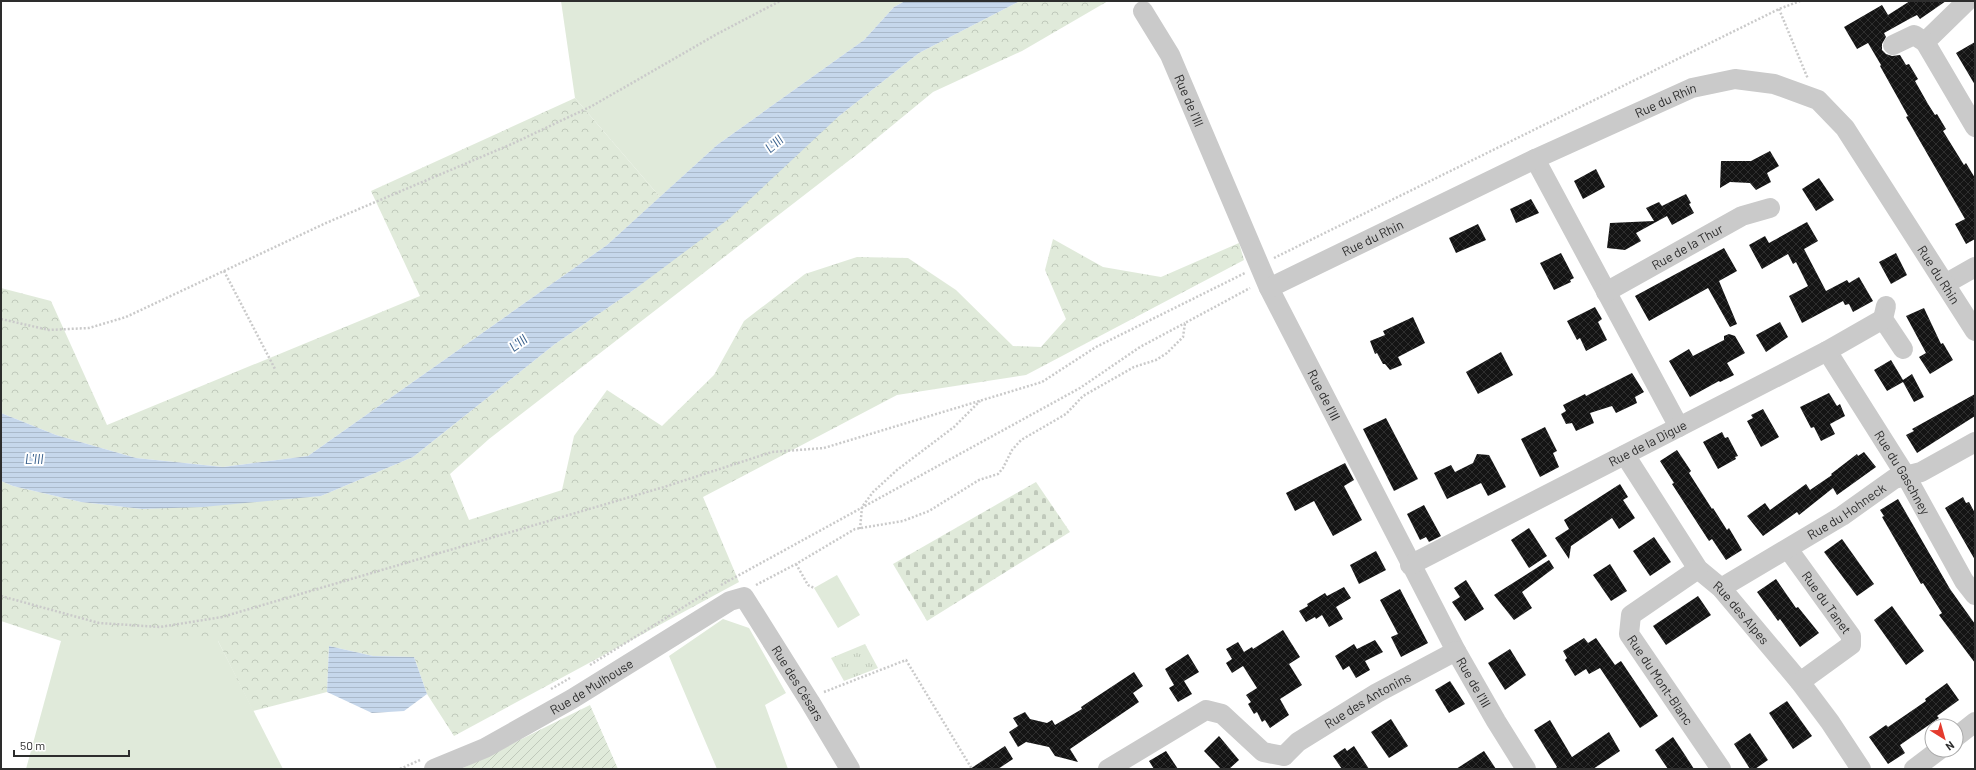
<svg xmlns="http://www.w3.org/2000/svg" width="1976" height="770" font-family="Barlow,sans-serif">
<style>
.grass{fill:#e0eada}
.forest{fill:url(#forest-crowns)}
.cemetery{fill:url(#cemetery-stones)}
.park{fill:url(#park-tufts)}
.garden{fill:url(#garden-furrows)}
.water{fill:url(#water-rules)}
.building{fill:url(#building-cross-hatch)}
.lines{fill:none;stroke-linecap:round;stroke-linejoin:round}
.path{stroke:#cacaca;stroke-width:2.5;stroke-dasharray:2 2;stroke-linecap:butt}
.minor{stroke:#cacaca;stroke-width:20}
.labels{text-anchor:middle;stroke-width:4;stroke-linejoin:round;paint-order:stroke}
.street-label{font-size:13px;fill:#2d2d2d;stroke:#fff}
.water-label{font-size:14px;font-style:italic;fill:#3b628e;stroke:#fff}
</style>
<defs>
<pattern id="forest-crowns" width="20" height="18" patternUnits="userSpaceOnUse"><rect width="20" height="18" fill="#e0eada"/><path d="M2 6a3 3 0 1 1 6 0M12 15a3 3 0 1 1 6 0" fill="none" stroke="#c0c9bb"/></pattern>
<pattern id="cemetery-stones" width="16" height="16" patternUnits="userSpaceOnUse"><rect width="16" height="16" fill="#e0eada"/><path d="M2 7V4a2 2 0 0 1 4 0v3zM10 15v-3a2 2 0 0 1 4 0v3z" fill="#c0c9bb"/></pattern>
<pattern id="park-tufts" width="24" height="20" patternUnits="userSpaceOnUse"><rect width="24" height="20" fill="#e0eada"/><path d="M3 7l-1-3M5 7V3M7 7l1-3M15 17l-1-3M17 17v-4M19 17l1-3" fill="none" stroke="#c0c9bb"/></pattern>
<pattern id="garden-furrows" width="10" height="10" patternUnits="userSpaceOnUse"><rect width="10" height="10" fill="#e0eada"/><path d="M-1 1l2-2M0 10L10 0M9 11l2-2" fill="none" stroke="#c0c9bb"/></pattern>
<pattern id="water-rules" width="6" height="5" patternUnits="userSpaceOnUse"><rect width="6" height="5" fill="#c6d7eb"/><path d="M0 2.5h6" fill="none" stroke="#aab9ca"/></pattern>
<pattern id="building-cross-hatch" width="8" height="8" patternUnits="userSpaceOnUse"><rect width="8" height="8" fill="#141414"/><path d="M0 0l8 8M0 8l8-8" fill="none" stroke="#2e2e2e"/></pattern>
</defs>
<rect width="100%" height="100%" fill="#fff"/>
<!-- grass -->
<g class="grass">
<polygon points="561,1 905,1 894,7 864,40 717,145 660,197 575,98"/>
<polygon points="837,575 860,615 838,628 814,588"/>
<polygon points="723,619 749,628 786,693 765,705 788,769 717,769 669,656"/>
<polygon points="61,641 218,641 283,769 26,769"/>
</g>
<!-- forest -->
<g class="forest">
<polygon points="1020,1 1108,1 1022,51 933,92 860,152 489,439 450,474 469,520 562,490 574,436 607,390 662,426 714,375 744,321 805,274 857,257 908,258 956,290 1013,346 1041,347 1066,319 1045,270 1053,239 1103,267 1161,277 1239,243 1244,260 1026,375 897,395 703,497 739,582 454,736 427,694 414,657 373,656 329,646 327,692 253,711 218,641 61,641 1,621 1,481 13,486 81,502 142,509 321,496 413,457 555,344 635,289 839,116 919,53"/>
<polygon points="575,98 660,197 607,245 308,456 223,467 136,458 56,435 1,413 1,288 51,301 107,425 420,296 371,191"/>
</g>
<!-- cemetery -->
<polygon class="cemetery" points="1036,482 1070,532 927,621 893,564"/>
<!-- park -->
<polygon class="park" points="865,644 878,668 844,681 831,658"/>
<!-- garden -->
<polygon class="garden" points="590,705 618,769 461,769"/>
<!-- water -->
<g class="water">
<polygon points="905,1 1020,1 919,53 839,116 730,218 635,289 555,344 413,457 321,496 203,507 142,509 81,502 13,486 1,481 1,413 56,435 136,458 223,467 308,456 607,245 717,145 864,40 894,7"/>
<polygon points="329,646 373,656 414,657 427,694 404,711 372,713 327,692"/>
</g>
<!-- building -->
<g class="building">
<polygon points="1910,1 1946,1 1920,19 1917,15 1911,18 1884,33 1886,37 1882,44 1882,50 1886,54 1892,56 1900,55 1906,65 1909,64 1918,79 1915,81 1928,104 1935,115 1937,114 1946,129 1943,131 1964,165 1966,163 1975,178 1975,239 1966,244 1955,224 1965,219 1906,117 1908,116 1880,66 1881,65 1868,43 1857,49 1844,27 1882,5 1888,15"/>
<polygon points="1975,42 1975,85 1956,53"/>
<polygon points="1770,151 1779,166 1767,173 1771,182 1756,190 1750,183 1730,182 1720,188 1721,161 1751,161"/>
<polygon points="1596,169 1605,187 1583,199 1574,181"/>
<polygon points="1819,178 1834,200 1816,211 1802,189"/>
<polygon points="1686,194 1691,203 1689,204 1694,213 1672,225 1667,216 1636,233 1641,241 1625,250 1607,248 1610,223 1654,221 1646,208 1659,202 1662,206"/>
<polygon points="1531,199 1539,213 1516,223 1510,209"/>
<polygon points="1807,222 1818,241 1804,249 1826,291 1847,280 1849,283 1859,277 1873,301 1853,312 1849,304 1845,305 1843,301 1802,323 1789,296 1808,286 1796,262 1793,264 1788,254 1762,269 1749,245 1765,236 1769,243"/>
<polygon points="1478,224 1486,240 1456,253 1449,238"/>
<polygon points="1724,248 1737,271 1719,281 1737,324 1730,327 1708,288 1649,321 1635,296"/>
<polygon points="1561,253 1574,278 1570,280 1571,282 1554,290 1540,263"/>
<polygon points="1896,253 1907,275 1891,284 1879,262"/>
<polygon points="1595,307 1602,319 1598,322 1607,340 1586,351 1580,338 1577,340 1567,321"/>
<polygon points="1924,308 1941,344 1943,343 1953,360 1930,374 1919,357 1926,353 1906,316"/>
<polygon points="1413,317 1425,343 1398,357 1402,365 1390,370 1385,364 1383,364 1377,353 1375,354 1370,341 1385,335 1383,331"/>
<polygon points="1780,322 1788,337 1766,352 1756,335"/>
<polygon points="1729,334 1735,336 1745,353 1727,363 1734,375 1720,382 1719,381 1690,397 1669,361 1689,349 1693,356 1724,340 1724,336"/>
<polygon points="1501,352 1513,375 1478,394 1466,372"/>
<polygon points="1891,360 1903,380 1912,374 1924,397 1914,402 1903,382 1887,391 1874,370"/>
<polygon points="1632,373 1644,392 1635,397 1637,403 1616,413 1612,406 1590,413 1594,423 1576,431 1572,423 1566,424 1561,414 1566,411 1563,405 1585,394 1586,396"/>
<polygon points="1829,393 1837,406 1840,404 1845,416 1830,424 1835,434 1821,441 1814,427 1811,428 1800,407"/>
<polygon points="1975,394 1975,416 1917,453 1906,435 1914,431 1912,429"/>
<polygon points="1763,409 1779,437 1761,447 1747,421 1753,418 1751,415"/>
<polygon points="1386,418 1418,479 1394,491 1363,429"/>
<polygon points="1545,427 1557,451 1553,453 1559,467 1540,477 1521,439"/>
<polygon points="1722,432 1725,438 1728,437 1738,456 1735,457 1736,459 1718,469 1703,442"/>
<polygon points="1677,450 1691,471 1689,473 1712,509 1713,508 1727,530 1729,528 1742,550 1726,560 1712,539 1709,541 1672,484 1674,483 1660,461"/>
<polygon points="1864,452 1876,467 1837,495 1833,488 1799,515 1797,512 1763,536 1747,516 1765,503 1770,510 1806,484 1810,490 1832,475 1831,474 1857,454 1858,456"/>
<polygon points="1477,454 1489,455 1506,487 1488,496 1481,483 1447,499 1434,473 1451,465 1455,472 1473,463"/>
<polygon points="1345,463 1354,480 1344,486 1362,520 1333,536 1314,501 1295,511 1286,493"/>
<polygon points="1620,484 1628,497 1623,500 1635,518 1619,529 1612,518 1571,546 1569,559 1555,538 1569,529 1564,520"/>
<polygon points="1963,497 1966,503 1969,502 1975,513 1975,560 1945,508"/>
<polygon points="1898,499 1950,589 1975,624 1975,663 1939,615 1942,613 1923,583 1921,584 1882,517 1884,516 1880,510"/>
<polygon points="1424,505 1441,536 1429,542 1426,537 1420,540 1407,514"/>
<polygon points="1529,528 1547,556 1529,568 1511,540"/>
<polygon points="1654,537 1671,562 1650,576 1633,551"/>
<polygon points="1842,539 1874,584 1857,596 1824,552"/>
<polygon points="1376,551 1386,570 1359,584 1350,565"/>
<polygon points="1549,560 1554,568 1522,592 1532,608 1514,620 1494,595"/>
<polygon points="1610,564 1627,591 1611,601 1593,575"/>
<polygon points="1776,579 1796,608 1798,607 1819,633 1800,647 1780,619 1778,621 1757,592"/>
<polygon points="1466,580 1484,609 1465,621 1452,602 1460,597 1454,588"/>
<polygon points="1344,587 1351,598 1336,607 1343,619 1329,627 1322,615 1316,619 1315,617 1306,622 1299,611 1308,606 1307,604 1325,593 1327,596"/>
<polygon points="1400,589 1428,643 1401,657 1391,637 1398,634 1380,600"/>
<polygon points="1698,596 1711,615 1666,645 1653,626"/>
<polygon points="1892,606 1924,651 1906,665 1874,620"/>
<polygon points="1283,630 1300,657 1289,664 1302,685 1280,699 1289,715 1270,728 1265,720 1262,722 1257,712 1254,714 1248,704 1251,702 1246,695 1257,688 1243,666 1232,673 1226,663 1232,659 1226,649 1238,642 1244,652 1252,647 1253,649"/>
<polygon points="1584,638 1588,643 1596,638 1615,665 1621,661 1658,716 1640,728 1600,668 1589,674 1586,669 1575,676 1565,660 1567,658 1563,651"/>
<polygon points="1375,640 1383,652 1365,661 1370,670 1356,678 1349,666 1343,670 1335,656 1354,644 1357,649"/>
<polygon points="1510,649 1526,675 1505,690 1488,663"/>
<polygon points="1188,654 1199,672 1184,681 1192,694 1178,702 1169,688 1174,685 1165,669"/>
<polygon points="1134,672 1143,686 1133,693 1139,702 1070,749 1078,762 1055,756 1049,747 1026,742 1018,747 1009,732 1018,726 1013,718 1025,712 1030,719 1047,723 1052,720 1055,725 1082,709 1081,707"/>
<polygon points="1450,681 1465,704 1449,713 1435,690"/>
<polygon points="1947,683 1959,700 1937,716 1939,718 1900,745 1905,753 1888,764 1869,737 1886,725 1888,727 1926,701 1925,699"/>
<polygon points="1787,701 1812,736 1793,749 1769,713"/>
<polygon points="1391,719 1408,746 1389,758 1371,732"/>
<polygon points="1550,720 1572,757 1609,732 1620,751 1593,769 1555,769 1557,767 1534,730"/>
<polygon points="1750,733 1768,760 1755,769 1750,769 1734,744"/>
<polygon points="1219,736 1239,760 1229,769 1221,769 1204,751"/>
<polygon points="1673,737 1685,755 1694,769 1668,769 1655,750"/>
<polygon points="1005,746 1013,759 998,769 970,769"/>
<polygon points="1354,746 1369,769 1342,769 1333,756 1345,748 1347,751"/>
<polygon points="1166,751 1178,769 1154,769 1149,761"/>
<polygon points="1484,751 1496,769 1456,769"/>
</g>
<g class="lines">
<!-- path -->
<g class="path">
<polyline points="1779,9 1808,79"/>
<polyline points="1274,258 1779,9 1800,1"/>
<polyline points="224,271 275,369"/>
<polyline points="1,319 49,330 89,328 126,317 326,223 514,143 592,106 717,34 780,1"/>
<polyline points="860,529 862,507 873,492 897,470 954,427 980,401"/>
<polyline points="796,564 808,585 814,588"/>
<polyline points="721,585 1080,388 1140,347 1185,323"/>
<polyline points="756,585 796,564 855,529 903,521 929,511 979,480 998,474 1003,468 1012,450 1021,440 1066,414 1083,396 1134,367 1156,360 1167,353 1183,337 1185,323 1250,288"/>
<polyline points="1,596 99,623 160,627 222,617 664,487 772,452 824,448 1042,382 1096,347 1245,273"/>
<polyline points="590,665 711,590"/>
<polyline points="551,689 570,678"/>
<polyline points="824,692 906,660 972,769"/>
<polyline points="400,769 420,760"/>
</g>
<!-- minor -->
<g class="minor">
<polyline points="1967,1 1925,42 1975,127"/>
<path id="s1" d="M1143,11L1170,55L1269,288L1456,651L1496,721L1526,769"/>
<polyline points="1893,45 1914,35 1925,42"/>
<polyline points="1535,159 1679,427"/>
<polyline points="1945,284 1975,267"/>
<path id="s2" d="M1269,288L1535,159L1692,88L1735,79L1774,84L1818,100L1845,128L1975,331"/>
<path id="s3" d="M1606,292L1742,216L1770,208"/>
<polyline points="1886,306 1883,319 1903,349"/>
<path id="s4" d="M1827,351L1906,476L1964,581L1975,595"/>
<path id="s5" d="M1625,455L1698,569L1721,588L1800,682L1830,722L1861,769"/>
<path id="s6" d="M1788,549L1851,636V645L1800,682"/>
<path id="s7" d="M1410,565L1827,351L1883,319"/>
<path id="s8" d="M1698,569L1631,615L1629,634L1721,769"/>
<path id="s9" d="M1721,588L1842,516L1894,479L1921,472L1975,442"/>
<polyline points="1956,737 1975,722"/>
<path id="s10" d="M1284,756L1298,742L1377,693L1456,651"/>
<path id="s11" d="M434,769L485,748L572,699L730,601L744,597L810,702L850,769"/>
<polyline points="1108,769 1206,710 1222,714 1263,752 1284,756"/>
<polyline points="1914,769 1939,750"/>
</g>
</g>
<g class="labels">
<!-- street labels -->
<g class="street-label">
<text dy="5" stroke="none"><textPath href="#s1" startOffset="101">Rue de l'Ill</textPath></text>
<text dy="5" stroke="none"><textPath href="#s2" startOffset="439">Rue du Rhin</textPath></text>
<text dy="5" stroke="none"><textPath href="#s2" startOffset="115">Rue du Rhin</textPath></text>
<text dy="5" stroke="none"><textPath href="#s3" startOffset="93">Rue de la Thur</textPath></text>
<text dy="5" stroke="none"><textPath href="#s2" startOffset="811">Rue du Rhin</textPath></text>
<text dy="5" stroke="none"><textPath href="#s1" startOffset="425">Rue de l'Ill</textPath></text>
<text dy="5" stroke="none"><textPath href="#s7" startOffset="267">Rue de la Digue</textPath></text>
<text dy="5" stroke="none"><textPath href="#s4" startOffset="143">Rue du Gaschney</textPath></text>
<text dy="5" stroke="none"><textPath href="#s9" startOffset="147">Rue du Hohneck</textPath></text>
<text dy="5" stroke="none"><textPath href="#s6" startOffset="66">Rue du Tanet</textPath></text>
<text dy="5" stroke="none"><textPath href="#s5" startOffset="197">Rue des Alpes</textPath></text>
<text dy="5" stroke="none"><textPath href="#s8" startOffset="156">Rue du Mont-Blanc</textPath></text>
<text dy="5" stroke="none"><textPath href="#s1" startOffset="749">Rue de l'Ill</textPath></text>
<text dy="5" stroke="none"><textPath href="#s11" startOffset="457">Rue des Césars</textPath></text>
<text dy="5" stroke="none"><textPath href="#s11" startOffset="178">Rue de Mulhouse</textPath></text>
<text dy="5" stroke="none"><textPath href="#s10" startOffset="101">Rue des Antonins</textPath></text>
</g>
<!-- water labels -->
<g class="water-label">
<text transform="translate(774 144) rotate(-40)" y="5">L'Ill</text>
<text transform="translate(518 343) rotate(-36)" y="5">L'Ill</text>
<text x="34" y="464">L'Ill</text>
</g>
</g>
<!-- border -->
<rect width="1976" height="770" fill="none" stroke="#2d2d2d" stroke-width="4"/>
<!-- north arrow -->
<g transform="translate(1944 738) rotate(143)"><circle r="19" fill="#ffffff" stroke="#ababab"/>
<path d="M0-3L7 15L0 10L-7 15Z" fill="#e43b2e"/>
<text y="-6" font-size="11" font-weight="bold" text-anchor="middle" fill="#2d2d2d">N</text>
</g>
<!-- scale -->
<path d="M14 750v6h115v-6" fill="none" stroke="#2d2d2d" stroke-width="2"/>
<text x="20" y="750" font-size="12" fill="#2d2d2d" stroke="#ffffff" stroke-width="3" paint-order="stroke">50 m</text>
</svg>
